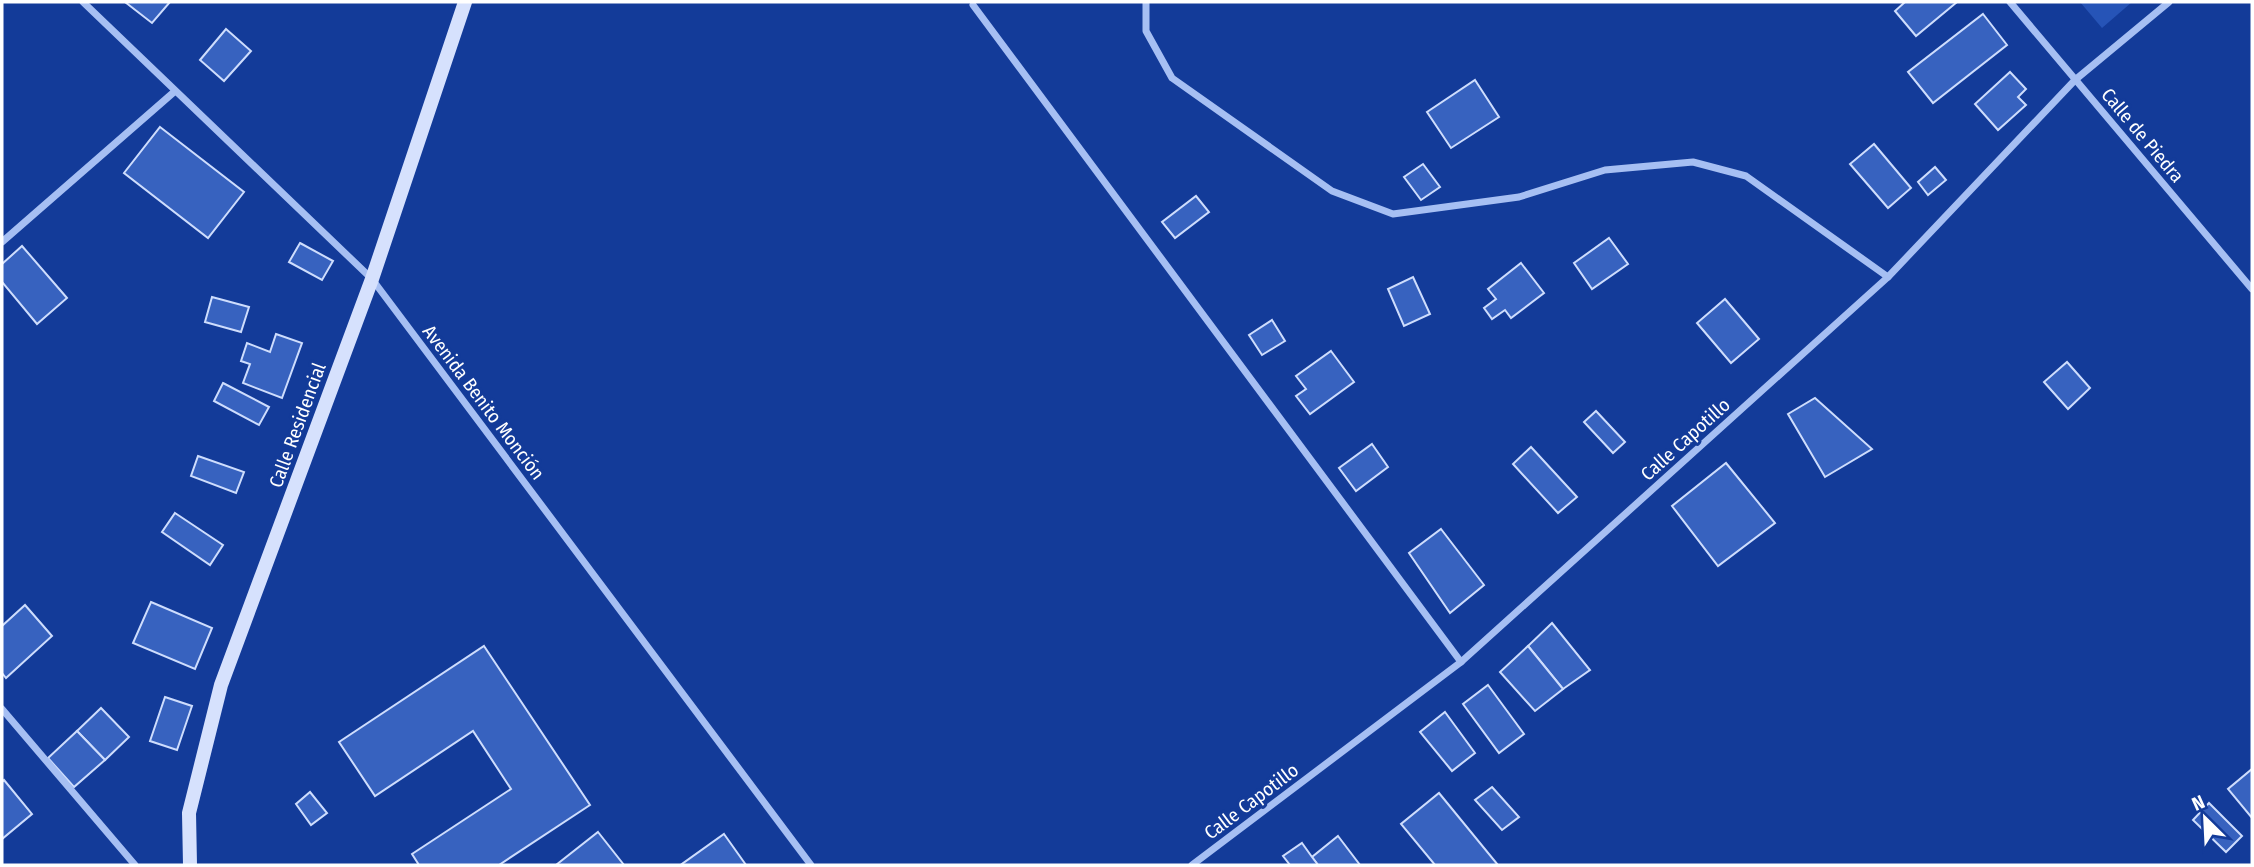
<svg xmlns="http://www.w3.org/2000/svg" width="2254" height="867" font-family="'Fira Sans Condensed',sans-serif">
<style>
.green{fill:#2654b7}
.building{fill:#3762bf;stroke:#ceddfd;stroke-width:2}
.lines{fill:none;stroke-linecap:round;stroke-linejoin:round}
.minor{stroke:#a6bff3;stroke-width:7}
.secondary{stroke:#d6e1fd;stroke-width:14}
.labels{text-anchor:middle;stroke-width:6;stroke-linejoin:round;paint-order:stroke}
.street-label{font-size:19px;fill:#fff;stroke:#133b99}
</style>
<rect width="100%" height="100%" fill="#133b99"/>
<!-- green -->
<polygon class="green" points="2080,2 2132,2 2102,28"/>
<!-- building -->
<g class="building">
<polygon points="125,2 170,2 152,23"/>
<polygon points="1905,2 1957,2 1916,36 1895,11"/>
<polygon points="1983,14 2007,45 1933,103 1908,72"/>
<polygon points="226,29 251,51 224,81 200,60"/>
<polygon points="2010,72 2026,89 2018,97 2026,105 1998,130 1975,104"/>
<polygon points="1475,80 1499,117 1451,148 1427,112"/>
<polygon points="160,127 244,192 208,238 124,173"/>
<polygon points="1874,144 1911,188 1888,208 1850,164"/>
<polygon points="1423,164 1440,187 1421,200 1404,177"/>
<polygon points="1935,167 1946,180 1928,195 1918,182"/>
<polygon points="1196,196 1209,212 1175,238 1162,222"/>
<polygon points="1609,238 1628,264 1592,289 1574,263"/>
<polygon points="300,243 333,261 322,280 289,262"/>
<polygon points="22,246 67,298 37,324 2,282 2,264"/>
<polygon points="1521,263 1544,293 1511,318 1505,310 1492,319 1484,308 1496,299 1488,289"/>
<polygon points="1413,277 1430,314 1404,326 1388,289"/>
<polygon points="212,297 249,307 241,332 205,322"/>
<polygon points="1725,299 1759,339 1731,363 1697,323"/>
<polygon points="1272,320 1285,341 1262,355 1249,335"/>
<polygon points="276,334 302,343 282,398 243,383 250,364 241,361 247,343 270,352"/>
<polygon points="1331,351 1354,382 1310,414 1296,396 1306,389 1296,376"/>
<polygon points="2067,362 2090,388 2068,409 2044,382"/>
<polygon points="223,383 269,407 259,425 214,401"/>
<polygon points="1815,398 1872,449 1825,477 1788,414"/>
<polygon points="1596,411 1625,442 1613,453 1584,422"/>
<polygon points="1372,444 1388,467 1356,491 1339,468"/>
<polygon points="1531,447 1577,497 1558,513 1513,464"/>
<polygon points="198,456 244,472 236,493 191,476"/>
<polygon points="1726,463 1775,523 1718,566 1672,506"/>
<polygon points="175,513 223,545 210,565 162,532"/>
<polygon points="1441,529 1484,585 1450,613 1409,553"/>
<polygon points="151,602 212,628 195,669 133,643"/>
<polygon points="25,605 52,636 6,678 2,673 2,626"/>
<polygon points="1552,623 1590,670 1563,689 1528,646"/>
<polygon points="484,646 590,805 499,865 419,865 412,854 511,789 473,731 375,796 339,742"/>
<polygon points="1528,646 1563,689 1535,711 1500,672"/>
<polygon points="1488,685 1524,734 1499,753 1463,704"/>
<polygon points="165,697 192,706 177,750 150,741"/>
<polygon points="101,708 129,737 105,760 77,731"/>
<polygon points="1445,712 1475,753 1452,771 1420,732"/>
<polygon points="77,731 105,760 74,787 48,758"/>
<polygon points="2252,769 2252,818 2228,789"/>
<polygon points="4,780 32,814 2,839 2,782"/>
<polygon points="1492,787 1519,817 1502,830 1475,800"/>
<polygon points="310,792 327,813 311,825 296,804"/>
<polygon points="1439,793 1498,865 1435,865 1401,824"/>
<polygon points="2209,803 2242,836 2226,852 2193,820"/>
<polygon points="598,832 624,865 556,865"/>
<polygon points="724,834 746,865 683,865 682,864"/>
<polygon points="1338,836 1360,865 1318,865 1312,857"/>
<polygon points="1302,843 1312,857 1318,865 1290,865 1283,856"/>
</g>
<g class="lines">
<!-- minor -->
<g class="minor">
<polyline points="83,2 372,279 811,865"/>
<polyline points="1146,2 1146,31 1172,78 1332,191 1393,214 1519,197 1605,170 1693,162 1746,176 1888,277"/>
<polyline points="2010,2 2252,289"/>
<polyline points="973,5 1461,662"/>
<polyline points="2,242 174,92"/>
<polyline points="2,709 135,865"/>
<polyline points="1192,865 1461,662 1888,277 2075,80 2169,2"/>
</g>
<!-- secondary -->
<polyline class="secondary" points="190,865 189,813 221,685 372,279 465,2"/>
</g>
<g class="labels">
<!-- street labels -->
<g class="street-label">
<text transform="translate(2143 135) rotate(50)" y="7">Calle de Piedra</text>
<text transform="translate(484 402) rotate(53)" y="7">Avenida Benito Monción</text>
<text transform="translate(297 425) rotate(-70)" y="7">Calle Residencial</text>
<text transform="translate(1685 439) rotate(-42)" y="7">Calle Capotillo</text>
<text transform="translate(1251 801) rotate(-37)" y="7">Calle Capotillo</text>
</g>
</g>
<!-- border -->
<rect width="2254" height="867" fill="none" stroke="#ffffff" stroke-width="7"/>
<!-- north arrow -->
<g transform="translate(2205 818) rotate(336)" stroke="#133b99" stroke-width="5" paint-order="stroke">
<path d="M0-5L12 26L0 18L-12 26Z" fill="#ffffff"/>
<text y="-10" font-size="19" font-weight="bold" text-anchor="middle" fill="#ffffff">N</text>
</g>
</svg>
